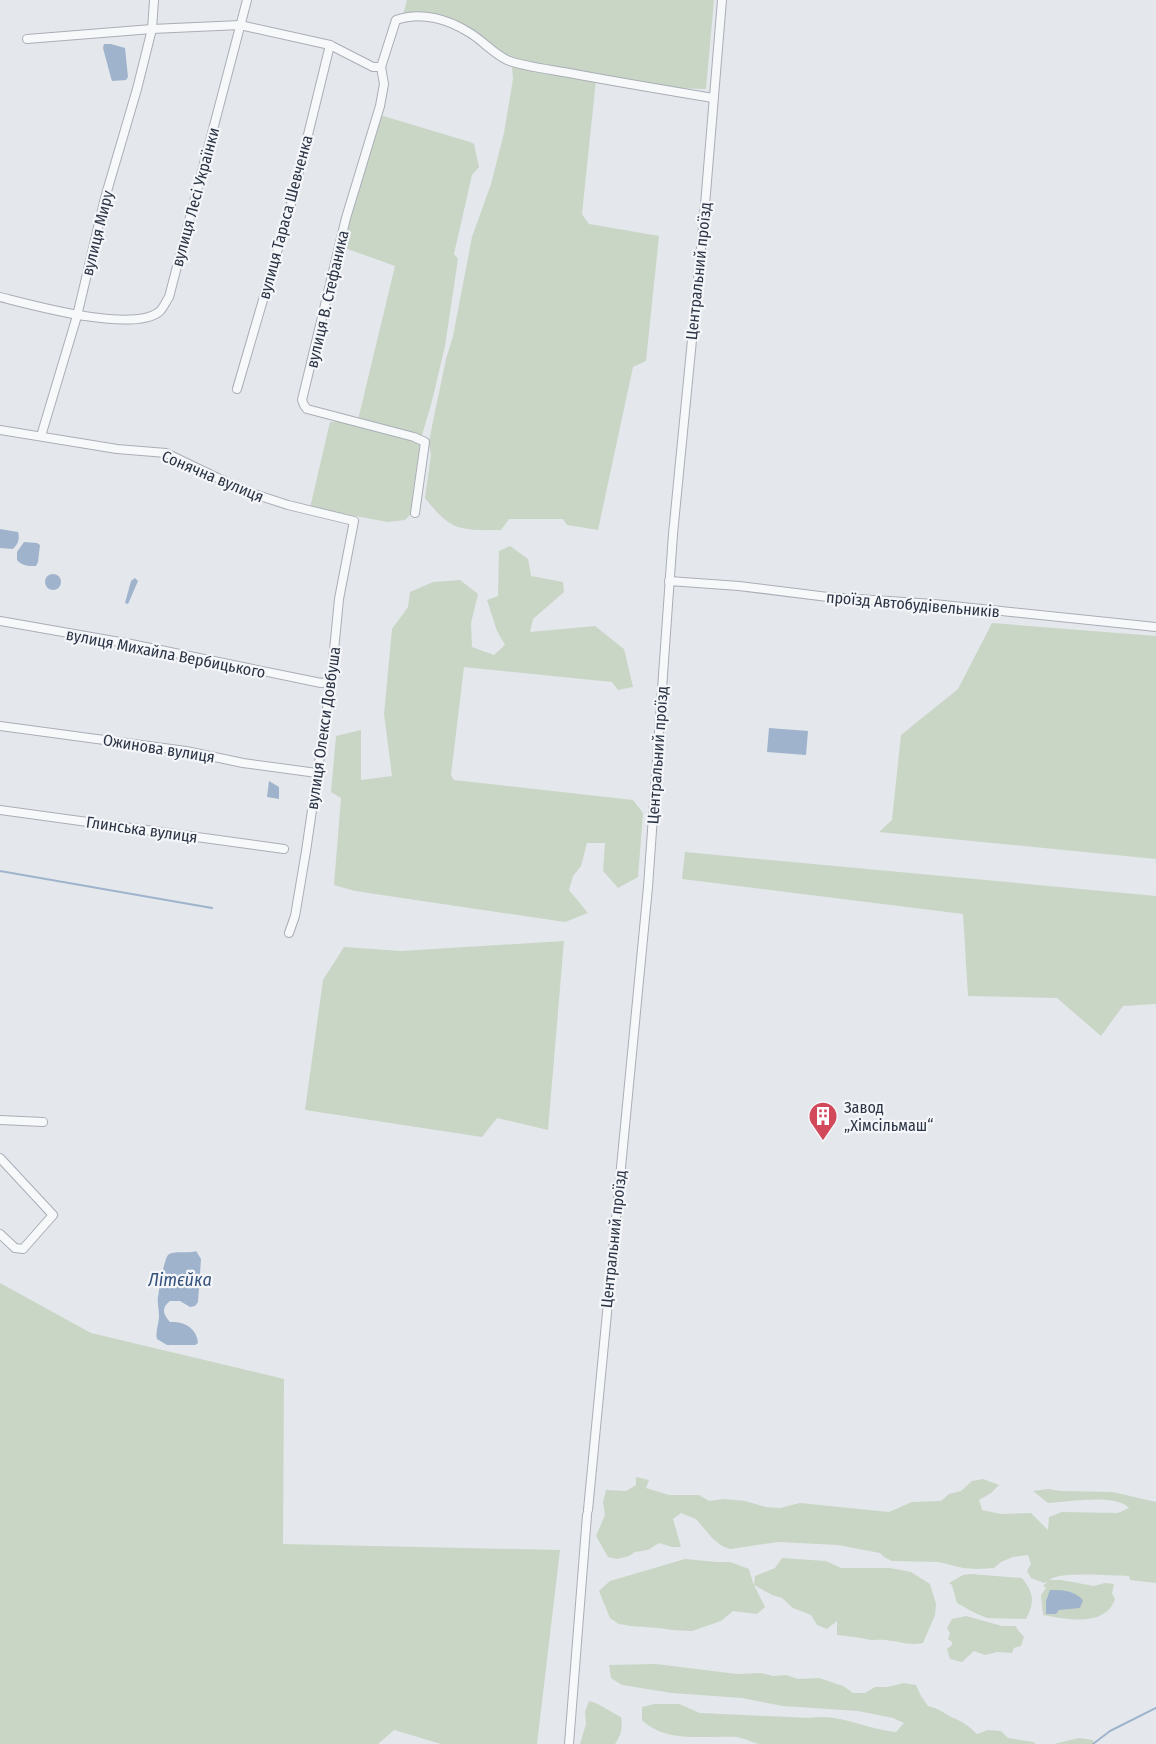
<svg xmlns="http://www.w3.org/2000/svg" width="1156" height="1744" font-family="'Fira Sans Condensed',sans-serif">
<style>
.green{fill:#c9d6c5}
.water{fill:#9fb4cc}
.lines{fill:none;stroke-linecap:round;stroke-linejoin:round}
.stream{stroke:#9fb4cc;stroke-width:2}
.street-casing{stroke:#a9aeb7;stroke-width:10}
.street{stroke:#f7f8fa;stroke-width:8}
.labels{text-anchor:middle;stroke-width:4.5;stroke-linejoin:round;paint-order:stroke}
.street-label{font-size:16px;fill:#2b3445;stroke:#f4f6f9}
.poi-label{font-size:16px;fill:#2b3445;stroke:#f4f6f9;text-anchor:start}
.water-label{font-size:18px;font-style:italic;fill:#34527a;stroke:#f4f6f9}
</style>
<rect width="100%" height="100%" fill="#e4e7ec"/>
<!-- green -->
<g class="green">
<polygon points="407,0 714,0 706,89 676,88 589,74 509,58 454,22 403,15"/>
<path d="M512,66L596,80L582,214L589,224L659,236L646,361L633,367L598,530L567,525L563,519H509L501,530C489,530 474,531 462,528C446,525 435,510 425,498L431,455L429,443L432,426L446,359L453,336L472,237L491,184L504,133L513,79Z"/>
<polygon points="380,115 470,142 474,144 479,167 472,175 454,254 458,259 445,346 432,401 420,442 410,515 405,520 388,522 310,508 330,422 358,420 395,266 342,247"/>
<polygon points="510,546 528,559 531,576 563,582 564,592 533,619 530,632 595,626 624,649 633,687 618,690 612,682 464,667 451,775 454,780 633,800 643,813 638,877 618,888 603,871 605,843 587,843 581,866 573,876 569,890 588,913 565,922 355,891 334,885 341,798 331,792 336,736 361,730 361,780 392,776 384,714 392,629 408,607 410,592 433,582 460,580 478,594 471,623 472,647 494,655 505,645 497,631 487,600 498,596 499,551"/>
<polygon points="992,623 1156,636 1156,859 879,832 892,820 901,735 958,689"/>
<polygon points="685,852 1156,896 1156,1004 1123,1006 1101,1036 1057,998 968,996 963,914 682,879"/>
<polygon points="564,941 548,1130 497,1118 482,1137 305,1110 323,980 344,947 401,951"/>
<polygon points="0,1283 91,1333 284,1379 283,1544 560,1550 537,1744 441,1744 394,1730 378,1744 0,1744"/>
<path d="M636,1477L649,1480L646,1488L669,1495H699L709,1501L724,1499L745,1501L766,1507L780,1508L800,1503L889,1512L912,1502L941,1501L949,1494L961,1491L972,1481L983,1479L999,1485L991,1493L979,1500L982,1510L1001,1514L1031,1513L1048,1530L1049,1517L1062,1512L1118,1513L1129,1508C1117,1493 1066,1502 1048,1503L1033,1491L1048,1489L1060,1491L1113,1492L1156,1502V1583L1130,1580L1129,1576C1112,1576 1061,1571 1049,1580H1061L1094,1586L1105,1583L1114,1584L1112,1593L1115,1599C1105,1628 1066,1619 1043,1615L1041,1595L1046,1588L1043,1586L1048,1581L1044,1583L1031,1578L1027,1571L1031,1564L1028,1555L1013,1557L1001,1562L994,1568L977,1569L963,1568L939,1562L892,1561L884,1557L880,1553L838,1545L778,1542L730,1549L722,1546L713,1539L696,1519L681,1513L673,1519L681,1547H672L659,1543L648,1550L635,1552L629,1556L617,1559L608,1557L596,1536L605,1515L603,1502L606,1490L626,1491L636,1485Z"/>
<path d="M782,1558L826,1561L841,1568H890L911,1572L930,1584L936,1604L935,1615L923,1643C908,1646 900,1641 885,1640C879,1639 872,1641 866,1639C856,1637 847,1636 837,1635V1621L827,1629L817,1625L811,1615L793,1608L782,1598L772,1595L754,1585L755,1576L775,1568Z"/>
<polygon points="685,1559 717,1562 730,1562 749,1569 753,1583 765,1607 757,1614 733,1611 721,1621 692,1631 672,1630 659,1628 631,1626 619,1624 610,1618 599,1591 610,1581"/>
<path d="M971,1574L1022,1578C1034,1593 1035,1602 1026,1619L987,1618L973,1612L957,1603L952,1585L949,1583L963,1575Z"/>
<polygon points="966,1616 1002,1626 1016,1626 1017,1629 1024,1637 1021,1646 1014,1648 1012,1653 997,1652 985,1655 974,1651 962,1662 950,1659 947,1649 952,1645 952,1642 948,1639 950,1633 947,1628 952,1619"/>
<path d="M656,1664L737,1674L761,1673L773,1676L786,1675L798,1679L819,1678L843,1686L853,1693H865L875,1687H887L904,1683L916,1685L921,1696L928,1706C940,1709 942,1712 951,1717C962,1721 969,1726 977,1734L988,1730L1001,1731L1008,1738L1033,1742L1036,1744H759C752,1742 744,1738 736,1737C704,1735 667,1744 642,1720V1707L654,1704H679L700,1713L810,1718C840,1713 867,1730 896,1732L904,1723L893,1718L858,1711L783,1706L742,1698L672,1693L622,1685L611,1678L609,1665Z"/>
<path d="M589,1701C601,1704 610,1712 621,1717C623,1728 621,1735 615,1744H580L586,1724L585,1712Z"/>
<polygon points="1079,1738 1093,1740 1094,1744 1054,1744"/>
</g>
<!-- water -->
<g class="water">
<polygon points="104,44 111,44 125,48 128,77 126,80 112,81 111,78 103,48"/>
<path d="M0,529L18,532C20,539 18,544 13,549L0,548Z"/>
<path d="M24,542L37,543L40,545L38,562L36,566C28,566 22,566 17,560V552Z"/>
<circle cx="53" cy="582" r="8"/>
<polygon points="135,578 138,581 128,604 125,603 131,581"/>
<polygon points="769,728 808,731 806,755 767,752"/>
<polygon points="269,781 279,787 279,799 267,797"/>
<path d="M196,1251L201,1259L198,1302L195,1306L190,1307L180,1301H170C161,1308 163,1314 170,1322C184,1321 197,1328 198,1343L195,1345H167L157,1339C155,1331 159,1324 159,1316C159,1309 157,1303 158,1297C159,1289 164,1260 168,1255C173,1250 189,1254 196,1251Z"/>
<path d="M1050,1590C1063,1590 1073,1590 1083,1600L1080,1608L1059,1610L1056,1614H1046V1601Z"/>
</g>
<g class="lines">
<!-- stream -->
<g class="stream">
<polyline points="0,871 212,908"/>
<polyline points="1093,1744 1110,1731 1156,1708"/>
</g>
<!-- street casing -->
<g class="street-casing">
<g id="street">
<polyline points="27,39 152,29 240,25 330,45 373,67 381,67"/>
<path d="M0,297C32,305 131,333 159,312C163,309 166,301 169,297L247,0"/>
<polyline points="237,389 291,204 330,45"/>
<polyline points="0,430 117,449 166,453 245,491 288,505 354,521 339,599 331,681 306,851 295,916 289,933"/>
<polyline points="41,436 77,316 105,198 137,89 152,29 154,0"/>
<path d="M415,513L425,442L414,437L307,409L304,405L302,400L346,218L380,106L384,84L381,67L396,20C421,11 448,19 470,33C483,41 493,53 507,60C520,66 554,70 569,73C617,82 665,90 713,98"/>
<polyline points="669,581 739,586 828,597 934,604 1156,627"/>
<polyline points="0,621 131,644 321,683 331,681"/>
<polyline points="0,726 186,751 243,763 317,773"/>
<polyline points="0,810 284,849"/>
<polyline points="0,1120 43,1122"/>
<polyline points="0,1158 53,1215 23,1249 15,1248 0,1234"/>
<polyline points="588,1510 648,887 673,534 704,217 722,0"/>
<polyline points="569,1744 587,1515"/>
</g>
</g>
<!-- street -->
<use href="#street" class="street"/>
</g>
<!-- icons -->
<defs>
<g id="building-pin" transform="scale(1.5)"><path d="M0 17L-7.5 6A9.5 9.5 0 1 1 7.5 6Z" fill="#d1495b" stroke="#f4f6f9"/><path d="M-4-6H4V6H1V3H-1V6H-4ZM-2.5-4.3h1.7v1.8h-1.7ZM.8-4.3h1.7v1.8H.8ZM-2.5-1h1.7V.8h-1.7ZM.8-1h1.7V.8H.8Z" fill="#fff"/></g>
</defs>
<g fill-rule="evenodd">
<use href="#building-pin" x="823" y="1116"/>
</g>
<g class="labels">
<!-- street labels -->
<g class="street-label">
<text transform="translate(195 197) rotate(-75)" y="6">вулиця Лесі Українки</text>
<text transform="translate(285 217) rotate(-75)" y="6">вулиця Тараса Шевченка</text>
<text transform="translate(97 233) rotate(-76)" y="6">вулиця Миру</text>
<text transform="translate(698 271) rotate(-84)" y="6">Центральний проїзд</text>
<text transform="translate(327 299) rotate(-77)" y="6">вулиця В. Стефаника</text>
<text transform="translate(213 476) rotate(23)" y="6">Сонячна вулиця</text>
<text transform="translate(913 604) rotate(5)" y="6">проїзд Автобудівельників</text>
<text transform="translate(166 653) rotate(11)" y="6">вулиця Михайла Вербицького</text>
<text transform="translate(323 728) rotate(-82)" y="6">вулиця Олекси Довбуша</text>
<text transform="translate(159 748) rotate(9)" y="6">Ожинова вулиця</text>
<text transform="translate(657 755) rotate(-86)" y="6">Центральний проїзд</text>
<text transform="translate(142 829) rotate(8)" y="6">Глинська вулиця</text>
<text transform="translate(613 1239) rotate(-84)" y="6">Центральний проїзд</text>
</g>
<!-- poi labels -->
<g class="poi-label">
<text x="844" y="1113">Завод<tspan x="844" dy="18">„Хімсільмаш“</tspan></text>
</g>
<!-- water labels -->
<g class="water-label">
<text x="180" y="1286">Літєйка</text>
</g>
</g>
</svg>
